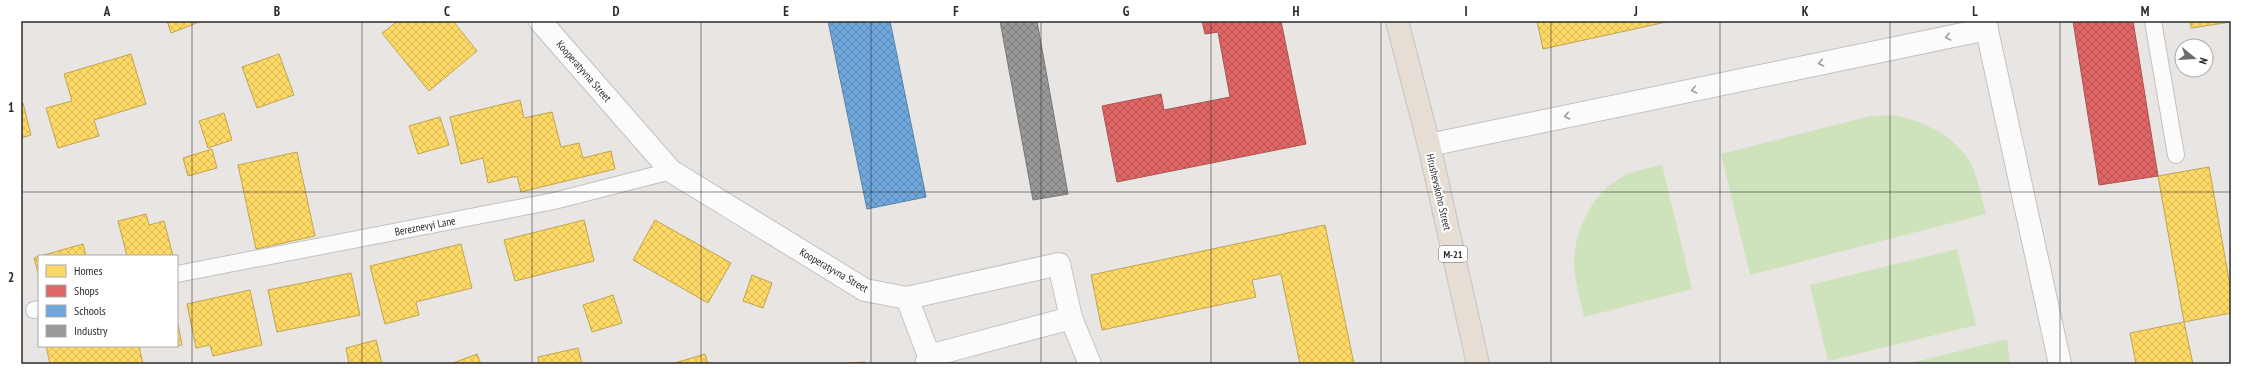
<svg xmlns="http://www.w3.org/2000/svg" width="2252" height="385" font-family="'PT Sans Narrow',sans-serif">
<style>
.grass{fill:#cee2bc}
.homes{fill:url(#homes-cross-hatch);stroke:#bfa554}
.shops{fill:url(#shops-cross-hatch);stroke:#aa5454}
.schools{fill:url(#schools-cross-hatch);stroke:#5b82a7}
.industry{fill:url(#industry-cross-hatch);stroke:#787878}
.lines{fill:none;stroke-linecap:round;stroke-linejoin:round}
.service-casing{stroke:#c2c2c2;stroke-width:18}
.minor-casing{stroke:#c2c2c2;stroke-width:24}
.trunk-casing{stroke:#c5c3c2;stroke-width:24}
.service{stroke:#fcfbfb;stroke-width:16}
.minor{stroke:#fcfbfb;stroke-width:22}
.trunk{stroke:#e6ded5;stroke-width:22}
.oneway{stroke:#9e9d9d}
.grid{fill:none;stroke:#2b2b2b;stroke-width:1;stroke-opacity:0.55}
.labels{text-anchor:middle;stroke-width:4;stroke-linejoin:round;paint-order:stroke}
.shield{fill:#fff;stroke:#6b6b6b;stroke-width:1}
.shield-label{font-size:10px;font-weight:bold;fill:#2b2b2b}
.street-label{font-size:11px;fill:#2b2b2b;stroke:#fff}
.neatline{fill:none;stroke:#2b2b2b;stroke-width:1.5}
.grid-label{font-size:13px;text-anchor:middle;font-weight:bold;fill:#2b2b2b}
</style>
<defs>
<pattern id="homes-cross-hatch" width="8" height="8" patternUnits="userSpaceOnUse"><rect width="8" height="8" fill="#ffd966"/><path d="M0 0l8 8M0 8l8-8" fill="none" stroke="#dbba59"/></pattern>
<pattern id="shops-cross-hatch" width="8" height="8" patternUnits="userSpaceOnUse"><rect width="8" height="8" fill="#e06666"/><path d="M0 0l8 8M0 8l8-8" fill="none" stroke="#b65454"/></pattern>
<pattern id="schools-cross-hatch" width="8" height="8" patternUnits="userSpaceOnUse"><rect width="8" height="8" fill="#6fa8dc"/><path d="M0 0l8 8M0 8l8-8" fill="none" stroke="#5b89b3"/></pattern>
<pattern id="industry-cross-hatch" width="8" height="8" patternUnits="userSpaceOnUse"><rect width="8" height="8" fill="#999"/><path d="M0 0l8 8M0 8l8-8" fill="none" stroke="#7d7d7d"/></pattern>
</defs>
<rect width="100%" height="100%" fill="#e8e5e2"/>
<!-- grass -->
<g class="grass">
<path d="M1891,115C1923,120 1957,136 1972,166C1979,181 1981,199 1986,214L1750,275L1721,154L1871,116Z"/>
<path d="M1662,165L1692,289L1584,317C1581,300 1574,280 1574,262C1575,229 1593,191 1624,176C1635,170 1650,168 1662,165Z"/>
<polygon points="1957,249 1976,325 1828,361 1810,285"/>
<polygon points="2007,339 2010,364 1907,364"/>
</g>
<!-- homes -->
<g class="homes">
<polygon points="167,21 202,21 171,33"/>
<polygon points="398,21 453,21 477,51 429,91 382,33"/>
<polygon points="1537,21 1671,21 1543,49"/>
<polygon points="2190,21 2231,21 2231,22 2191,28"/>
<polygon points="131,54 146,104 94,120 99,136 58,148 46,108 72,101 64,74"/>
<polygon points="279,54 294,95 257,108 242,67"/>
<polygon points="520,100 524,118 552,112 561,147 579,143 583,158 611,151 615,169 521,192 517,176 488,183 483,158 461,164 450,117"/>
<polygon points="21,103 23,103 31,135 21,138"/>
<polygon points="224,113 232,140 208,148 199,121"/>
<polygon points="440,117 449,145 418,154 409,126"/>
<polygon points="212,149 217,168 188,176 183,158"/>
<polygon points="297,152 315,236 256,249 238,165"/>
<polygon points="2209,167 2231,291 2231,313 2184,322 2158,176"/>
<polygon points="146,214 149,225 164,221 173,256 127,256 118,221"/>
<polygon points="584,220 594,261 515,281 504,240"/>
<polygon points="655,220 731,263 708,303 633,260"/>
<polygon points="1325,225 1354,364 1300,364 1281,274 1252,280 1256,297 1102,330 1091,275"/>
<polygon points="83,244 86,256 40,256"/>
<polygon points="461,244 472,288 416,302 419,315 385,324 370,266"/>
<polygon points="39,256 39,276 34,258"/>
<polygon points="351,273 360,315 277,332 268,290"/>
<polygon points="752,275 772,283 763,308 743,301"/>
<polygon points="250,290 262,345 213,356 210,345 196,348 187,304"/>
<polygon points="613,295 622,323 592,332 583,305"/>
<polygon points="177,319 182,345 177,346"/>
<polygon points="2184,322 2193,364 2136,364 2130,333"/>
<polygon points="376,340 382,364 349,364 346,348"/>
<polygon points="46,346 139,346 143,364 50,364"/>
<polygon points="578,348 582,364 539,364 538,357"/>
<polygon points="477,354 481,364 453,364 453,363"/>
<polygon points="705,354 708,364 675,364 675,363"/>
<polygon points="865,362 865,364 836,364"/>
</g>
<!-- shops -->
<g class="shops">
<polygon points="1202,21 1281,21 1306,144 1117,182 1102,106 1161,94 1164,110 1230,97 1218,32 1205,34"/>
<polygon points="2073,21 2133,21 2158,176 2099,185"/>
</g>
<!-- schools -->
<polygon class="schools" points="828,21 890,21 926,197 867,209"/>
<!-- industry -->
<polygon class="industry" points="1000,21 1037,21 1068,194 1033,200"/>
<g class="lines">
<!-- service casing -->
<g class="service-casing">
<g id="service">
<polyline points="2153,21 2176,155"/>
<polyline points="177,274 554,201 671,171"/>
<polyline points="34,310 39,309"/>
</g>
</g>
<!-- minor casing -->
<g class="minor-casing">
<g id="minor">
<polyline points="540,21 671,171 865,290 907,298 1059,264 1071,318 929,356"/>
<polyline points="1985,21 2060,364"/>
<polyline points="1429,145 1987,29"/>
<polyline points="907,298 929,356 926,364"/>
<polyline points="1071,318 1090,364"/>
</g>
</g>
<!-- trunk casing -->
<g class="trunk-casing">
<polyline id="trunk" points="1397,21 1429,145 1478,364"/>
</g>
<!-- service -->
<use href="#service" class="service"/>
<!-- minor -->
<use href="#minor" class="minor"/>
<!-- trunk -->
<use href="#trunk" class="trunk"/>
</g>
<!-- one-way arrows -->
<defs><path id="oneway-chevron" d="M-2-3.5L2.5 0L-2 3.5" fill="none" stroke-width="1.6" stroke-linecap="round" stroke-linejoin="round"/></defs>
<g class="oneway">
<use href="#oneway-chevron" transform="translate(1948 37) rotate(168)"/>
<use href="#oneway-chevron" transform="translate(1821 63) rotate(168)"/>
<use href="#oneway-chevron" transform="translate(1694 90) rotate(168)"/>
<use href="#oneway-chevron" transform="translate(1567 116) rotate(168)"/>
</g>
<!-- grid -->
<path class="grid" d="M192,21V364M362,21V364M532,21V364M701,21V364M871,21V364M1041,21V364M1211,21V364M1381,21V364M1551,21V364M1720,21V364M1890,21V364M2060,21V364M21,192H2231"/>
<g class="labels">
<!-- shield labels -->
<rect class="shield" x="1439" y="246" width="28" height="16" rx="3"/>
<g class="shield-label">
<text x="1453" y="258">М-21</text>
</g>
<!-- street labels -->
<g class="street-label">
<text transform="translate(584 71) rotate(49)" y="4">Kooperatyvna Street</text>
<text transform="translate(1439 192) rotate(77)" y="4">Hrushevskoho Street</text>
<text transform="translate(425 226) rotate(-11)" y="4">Bereznevyi Lane</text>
<text transform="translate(834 270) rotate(30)" y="4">Kooperatyvna Street</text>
</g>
</g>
<!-- border -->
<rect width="2252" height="385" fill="none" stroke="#ffffff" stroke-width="44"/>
<!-- legend -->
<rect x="38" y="255" width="140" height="92" fill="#ffffff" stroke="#aaaaaa"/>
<rect x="46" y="265" width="20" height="12" fill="#ffd966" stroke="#aaaaaa"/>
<text x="74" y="275" font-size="12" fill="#2b2b2b">Homes</text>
<rect x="46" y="285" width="20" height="12" fill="#e06666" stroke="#aaaaaa"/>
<text x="74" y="295" font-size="12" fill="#2b2b2b">Shops</text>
<rect x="46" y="305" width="20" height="12" fill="#6fa8dc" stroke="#aaaaaa"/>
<text x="74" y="315" font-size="12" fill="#2b2b2b">Schools</text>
<rect x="46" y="325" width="20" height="12" fill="#999999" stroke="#aaaaaa"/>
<text x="74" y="335" font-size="12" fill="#2b2b2b">Industry</text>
<!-- north arrow -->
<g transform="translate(2194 58) rotate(108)"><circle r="19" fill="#ffffff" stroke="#aaaaaa"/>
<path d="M0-3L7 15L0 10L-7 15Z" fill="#6d6c6b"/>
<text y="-6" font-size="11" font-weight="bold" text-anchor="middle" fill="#2b2b2b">N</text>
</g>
<rect x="22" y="22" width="2208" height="341" class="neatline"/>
<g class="grid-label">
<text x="107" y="16">A</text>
<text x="277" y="16">B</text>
<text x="447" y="16">C</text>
<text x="616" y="16">D</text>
<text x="786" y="16">E</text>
<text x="956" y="16">F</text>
<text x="1126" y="16">G</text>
<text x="1296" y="16">H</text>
<text x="1466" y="16">I</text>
<text x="1636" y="16">J</text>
<text x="1805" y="16">K</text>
<text x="1975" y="16">L</text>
<text x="2145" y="16">M</text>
<text x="11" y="112">1</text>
<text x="11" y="282">2</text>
</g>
</svg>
